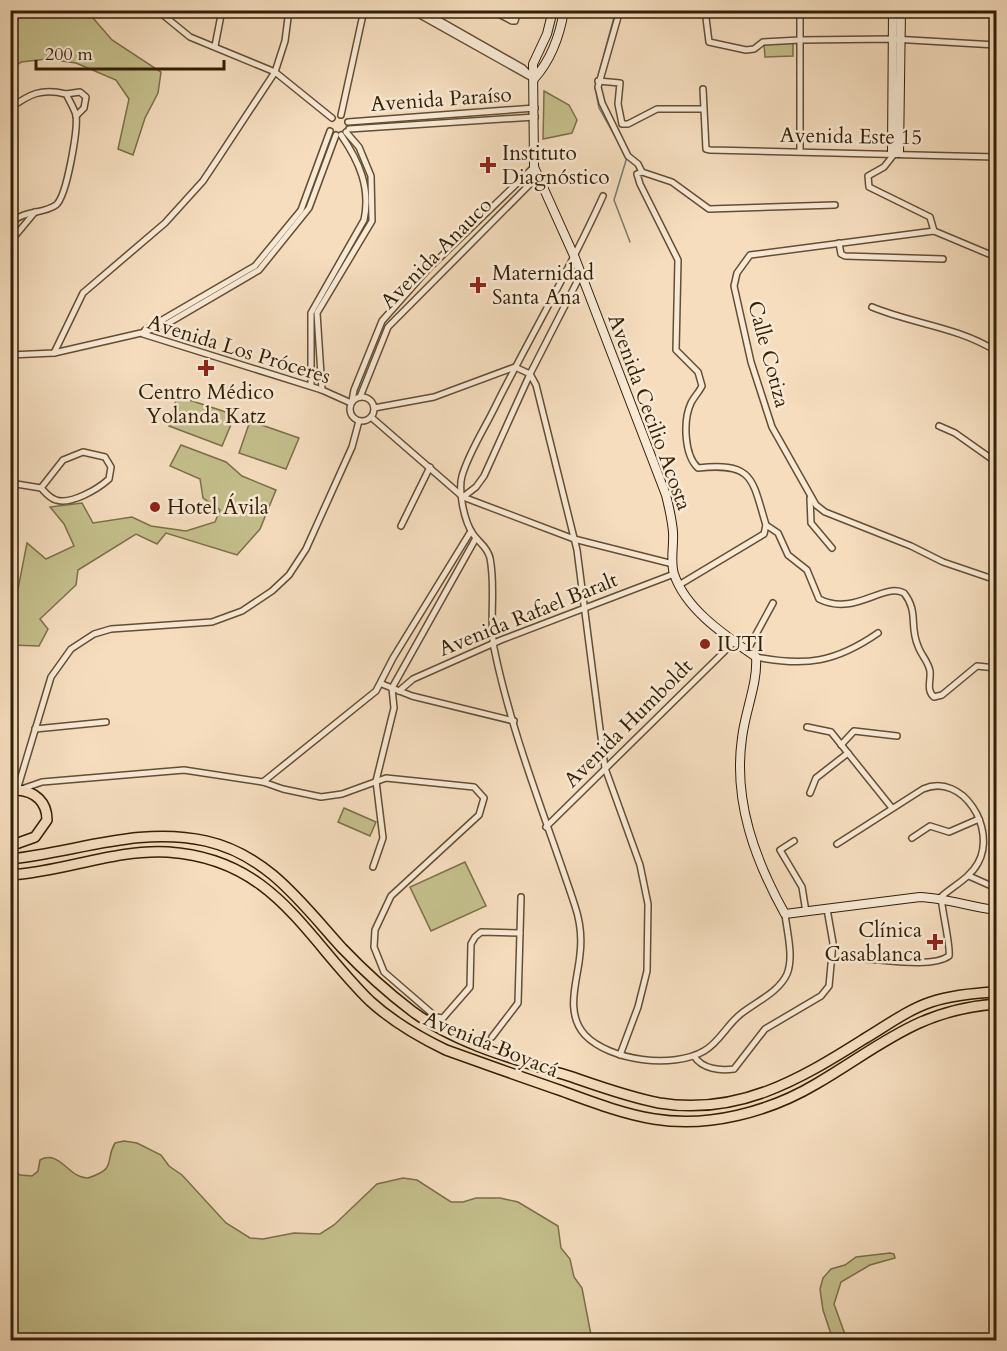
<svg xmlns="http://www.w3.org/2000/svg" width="1007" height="1351" font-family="Cardo,serif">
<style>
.green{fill:#c4bf8c;stroke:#7c6f48;stroke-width:1.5}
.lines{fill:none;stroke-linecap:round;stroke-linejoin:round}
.stream{stroke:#747c71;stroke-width:1.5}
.street-casing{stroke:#644e32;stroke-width:8}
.secondary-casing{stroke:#331f04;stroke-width:10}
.highway-casing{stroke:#331f04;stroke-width:12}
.street{stroke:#f8e9d5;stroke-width:5}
.secondary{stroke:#f8e9d5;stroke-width:8}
.highway{stroke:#f5ddbe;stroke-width:9}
.poi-dot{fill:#8f2418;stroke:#f8e9d5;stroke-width:2}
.labels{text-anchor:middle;stroke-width:5;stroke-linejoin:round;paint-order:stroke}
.street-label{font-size:21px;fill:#331f04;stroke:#f8e9d5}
.poi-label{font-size:21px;fill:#331f04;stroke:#f8e9d5;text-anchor:start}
</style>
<rect width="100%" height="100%" fill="#f5ddbe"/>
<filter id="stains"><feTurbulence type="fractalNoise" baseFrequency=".00333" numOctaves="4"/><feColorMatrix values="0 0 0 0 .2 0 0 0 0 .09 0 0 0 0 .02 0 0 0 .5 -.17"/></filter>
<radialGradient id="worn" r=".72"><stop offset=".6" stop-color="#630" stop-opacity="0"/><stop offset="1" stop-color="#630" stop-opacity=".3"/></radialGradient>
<!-- green -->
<g class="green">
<polygon points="11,10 87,11 112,40 161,72 158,93 145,118 133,155 118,149 129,99 116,80 76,63 47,59 21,62 11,70"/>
<polygon points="793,43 793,56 765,57 764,44"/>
<polygon points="544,91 569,105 577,120 572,133 543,139"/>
<polygon points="177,396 235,415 222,446 169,426"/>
<polygon points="250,421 299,438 286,469 239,453"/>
<polygon points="181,445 226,462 242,476 276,490 260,529 237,555 166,533 157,544 136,534 78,570 76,585 40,619 48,629 39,646 11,645 11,592 18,589 27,543 46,559 74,546 64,524 50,507 82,503 93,523 132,517 151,526 186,531 215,522 220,510 203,498 200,479 170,466"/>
<polygon points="344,808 376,822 370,836 338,822"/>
<polygon points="465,862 486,906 431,931 410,887"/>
<path d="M124,1141L137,1143L161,1155L169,1166L182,1175L226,1223L250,1238L263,1239L294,1233L320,1234L334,1225L377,1184L403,1178L417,1180L451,1202H463L476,1198H500L518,1202L558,1226L561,1248L570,1259L574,1277L582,1288L592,1340H11V1168L20,1175L32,1176L38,1171L40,1160C60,1149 69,1179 88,1178C118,1168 104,1162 115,1143Z"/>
<polygon points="890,1253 894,1254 895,1258 870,1265 841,1282 834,1304 847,1340 833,1340 823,1310 820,1289 823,1278 831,1269 845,1265 856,1257"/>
</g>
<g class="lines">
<!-- stream -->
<g class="stream">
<polyline points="616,10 595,87 599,108 617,140"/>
<polyline points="627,157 614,200 630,242"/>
</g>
<!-- street casing -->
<g class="street-casing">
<g id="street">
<polyline points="157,10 190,37 275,72 332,118"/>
<polyline points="411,10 534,79"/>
<polyline points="421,10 523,68 529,74"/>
<polyline points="491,10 512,21 515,21 518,10"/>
<polyline points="620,10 598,87 602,103 628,156 638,164 642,172 672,182 709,209 835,205"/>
<polyline points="705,10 709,42 746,50 754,49 763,42 800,40 893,39 996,45"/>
<polyline points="800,10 800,151"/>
<polyline points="215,46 222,10"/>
<polyline points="598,81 620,83 618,104 622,124 628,124 657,109 703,109"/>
<polyline points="703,89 706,149 710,150 996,157"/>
<polyline points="66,94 80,92 86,97 84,108 76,116"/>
<path d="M10,108C30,94 41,88 66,94C69,100 74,108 76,115C78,129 67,196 56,205C42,215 22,209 10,225"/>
<polyline points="341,115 364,10"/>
<polyline points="348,122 535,108"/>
<polyline points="349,129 535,117"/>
<polyline points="895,153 884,167 868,176 869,187 930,217 934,231"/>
<path d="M642,172L637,174L640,184L678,260L676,350L698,372L702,386C699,392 694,397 691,403C683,420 684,455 698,468C754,462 752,479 766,525L778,533L788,555L807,570L819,599C855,617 883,582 904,593C919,612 909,626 918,646C921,655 928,661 930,671C931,681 926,690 934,697L942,695L977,666L996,668"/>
<path d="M603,196C571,268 531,335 496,405C485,428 469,452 462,476C458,491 464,521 473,534C479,543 487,546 490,558C496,588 489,618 494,648C512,736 547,821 575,906C580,921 582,938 580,954C578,980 564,1012 585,1035C610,1061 673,1069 704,1051C720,1042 727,1024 742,1013C756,1002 779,992 787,974C794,957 787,932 785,914"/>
<polyline points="934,231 750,255 737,273 734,286 751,362 772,427 816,505 825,512 911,546 943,562 996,580"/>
<polyline points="934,231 996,257"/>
<polyline points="10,242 35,212"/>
<polyline points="839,243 841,254 845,256 943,259"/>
<path d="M872,307C913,324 958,327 996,351"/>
<polyline points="145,330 255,266 301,210 330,131"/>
<polyline points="143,334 322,390 351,403"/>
<polyline points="54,353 83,293 165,223 203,181 217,160 275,72 285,41 289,10"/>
<polyline points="10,355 54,353 141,333 165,325 259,270 309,208 336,135"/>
<path d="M311,386V313L364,220C371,188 359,161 341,135"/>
<polyline points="322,390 317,313 372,221 371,176 359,147 346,132"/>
<circle cx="362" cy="409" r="12"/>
<polyline points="360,397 388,327 538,176"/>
<polyline points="352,401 354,390 382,321 428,269 534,167"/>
<polyline points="374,408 434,397 515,367 530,374 536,385 577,550 605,768 640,865 648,904 647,971 638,1007 620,1055"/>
<polyline points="371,417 463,497 574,539 673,564"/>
<polyline points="939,426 955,433 996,462"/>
<path d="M83,452L105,457L111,467L109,479C98,489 71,505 56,500C49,498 45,492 41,488L63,460Z"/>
<polyline points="10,483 41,488"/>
<polyline points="463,497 476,487 484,476 530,374 581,274"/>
<polyline points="810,498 811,523 832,548"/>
<polyline points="401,526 430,467"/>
<polyline points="679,585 764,534 766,525"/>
<polyline points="747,651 773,603"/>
<polyline points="995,652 996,653"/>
<path d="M756,657C806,667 836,662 878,633"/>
<polyline points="382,684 412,696 514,721"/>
<polyline points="399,691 413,679 501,640 674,574"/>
<polyline points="807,727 831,732 892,808"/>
<polyline points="35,729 106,722"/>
<polyline points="841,745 854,731 897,736"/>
<polyline points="263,782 376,691 393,658 471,531"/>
<polyline points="17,790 51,677 71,649 94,634 111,629 212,622 242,611 272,591 289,575 306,549 352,447 359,421"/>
<polyline points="10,793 42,782 184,770 263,782 283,789 321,797 342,794 386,778 474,787 484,798 479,815 391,896 375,930 374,947 384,972 436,1017 443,1018 470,987 471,944 475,937 481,932 520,933 518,1003 492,1037"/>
<polyline points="810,793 816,778 848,753"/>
<polyline points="546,827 733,643"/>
<polyline points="912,838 930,826 949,832 979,819"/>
<polyline points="794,841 780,850 802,887 806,912"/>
<path d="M837,844L923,789C963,772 997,829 978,863C970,878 953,886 941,897C942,910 951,949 949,956C932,968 887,960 866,959"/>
<polyline points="373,867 383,838 376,781 394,708 392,688 476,538"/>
<polyline points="969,876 996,888"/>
<polyline points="520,933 521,897"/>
<path d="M694,1056C702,1069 720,1071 734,1069L765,1029L821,996L829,986L833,943L827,909"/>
</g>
</g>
<!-- secondary casing -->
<g class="secondary-casing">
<g id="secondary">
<path d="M553,10L547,34L533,64L534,167L575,258L666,495C669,507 672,520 673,532C674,546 670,561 674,574C686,610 726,636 756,657C758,683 745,711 742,738C733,801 755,860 785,914L920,897C946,898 970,907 996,910"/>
<path d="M534,79C550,61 560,35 564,10"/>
<polyline points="892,153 893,10"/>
<polyline points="899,153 901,10"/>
</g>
</g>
<!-- highway casing -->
<g class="highway-casing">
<g id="highway">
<path d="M10,846L35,837L47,820C47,802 35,791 17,790"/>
<path d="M10,859C77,852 139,826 206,841C268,855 302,904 342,948C363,970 387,992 412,1011C456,1044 517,1060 569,1076C598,1086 628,1097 659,1103C738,1116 799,1080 864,1039C886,1026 907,1010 931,1002C952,995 975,993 996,992"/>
<path d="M10,875C64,872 114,849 168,852C274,859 304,936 370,1001C393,1022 419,1037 446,1050C485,1064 524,1078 562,1091C592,1102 623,1114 654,1119C708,1128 769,1112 816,1084C881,1046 917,1010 996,1004"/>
</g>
</g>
<!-- street -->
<use href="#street" class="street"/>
<!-- secondary -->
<use href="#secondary" class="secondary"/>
<!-- highway -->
<use href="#highway" class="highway"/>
</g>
<!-- markers -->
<g class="poi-dot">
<path d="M485 156h6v6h6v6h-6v6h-6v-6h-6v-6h6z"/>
<path d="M475 276h6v6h6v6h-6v6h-6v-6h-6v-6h6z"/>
<path d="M203 359h6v6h6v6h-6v6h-6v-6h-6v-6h6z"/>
<circle cx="155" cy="507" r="6"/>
<circle cx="705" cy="644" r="6"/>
<path d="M932 933h6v6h6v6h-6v6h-6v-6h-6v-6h6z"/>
</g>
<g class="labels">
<!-- street labels -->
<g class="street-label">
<text transform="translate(441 99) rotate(-4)" y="7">Avenida Paraíso</text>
<text transform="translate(851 136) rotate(1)" y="7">Avenida Este 15</text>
<text transform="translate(436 253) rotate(-45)" y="7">Avenida Anauco</text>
<text transform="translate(239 349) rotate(17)" y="7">Avenida Los Próceres</text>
<text transform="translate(769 354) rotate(75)" y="7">Calle Cotiza</text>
<text transform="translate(650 412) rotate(70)" y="7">Avenida Cecilio Acosta</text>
<text transform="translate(528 614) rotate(-22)" y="7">Avenida Rafael Baralt</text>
<text transform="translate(628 723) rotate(-45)" y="7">Avenida Humboldt</text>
<text transform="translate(491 1044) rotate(22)" y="7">Avenida Boyacá</text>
</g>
<!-- poi labels -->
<g class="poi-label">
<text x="502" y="160">Instituto<tspan x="502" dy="24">Diagnóstico</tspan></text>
<text x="492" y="280">Maternidad<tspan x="492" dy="24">Santa Ana</tspan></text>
<text x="206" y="399" text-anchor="middle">Centro Médico<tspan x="206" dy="24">Yolanda Katz</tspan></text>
<text x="167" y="514">Hotel Ávila</text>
<text x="717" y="651">IUTI</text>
<text x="922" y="937" text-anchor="end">Clínica<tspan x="922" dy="24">Casablanca</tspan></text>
</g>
</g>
<!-- margin -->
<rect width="1007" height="1351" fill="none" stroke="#f5ddbe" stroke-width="36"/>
<rect x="12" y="12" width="983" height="1327" fill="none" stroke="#331f04" stroke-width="3"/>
<rect x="18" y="18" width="971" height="1315" fill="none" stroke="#331f04" stroke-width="1.5"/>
<!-- scale -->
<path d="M36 60v9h188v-9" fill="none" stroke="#331f04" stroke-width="3"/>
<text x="45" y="60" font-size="18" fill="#331f04" stroke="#f8e9d5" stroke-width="4.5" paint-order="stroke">200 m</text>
<rect width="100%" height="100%" filter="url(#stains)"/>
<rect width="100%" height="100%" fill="url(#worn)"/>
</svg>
